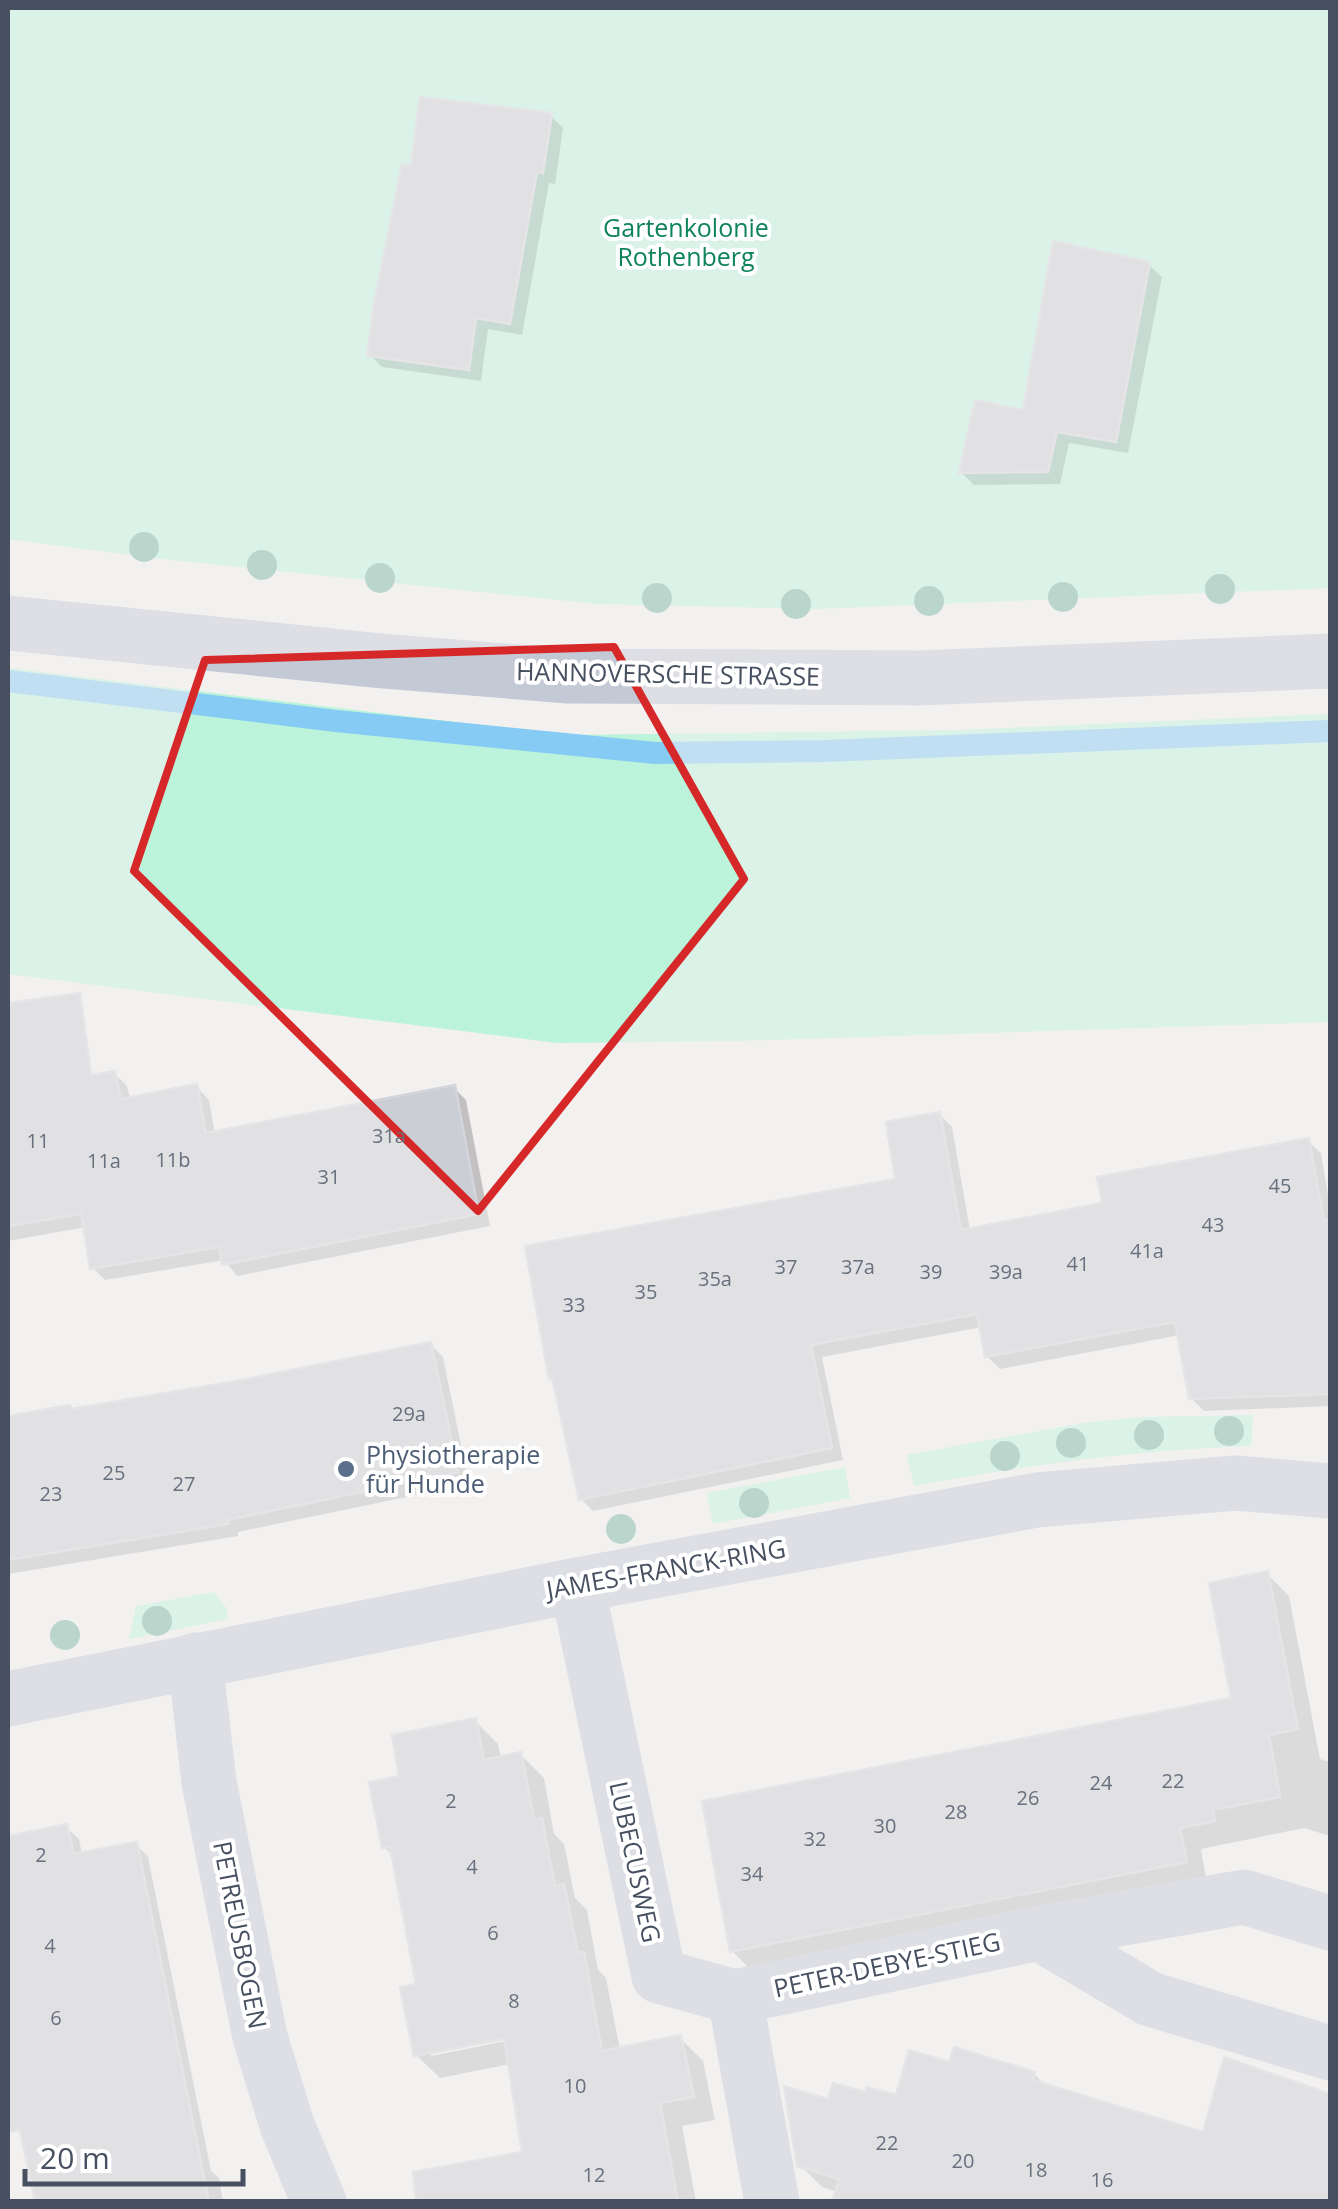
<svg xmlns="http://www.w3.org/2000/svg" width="1338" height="2209" font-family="'Open Sans',sans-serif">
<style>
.green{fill:#bcf3db}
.shadow{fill:#0003;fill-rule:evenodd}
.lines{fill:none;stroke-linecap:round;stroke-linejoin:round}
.stream{stroke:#86cbf4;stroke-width:22}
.building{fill:#ccced6;stroke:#d4d5dc;stroke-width:2.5}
.minor{stroke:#c3cad6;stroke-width:55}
.tertiary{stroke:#c3cad6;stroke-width:55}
.tree{fill:#76b49f}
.marked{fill:none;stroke:#d62828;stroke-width:8;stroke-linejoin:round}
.service-dot{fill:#5c6f8a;stroke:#fff;stroke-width:4}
.labels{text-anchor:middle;stroke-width:8;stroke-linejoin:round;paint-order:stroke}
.number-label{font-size:20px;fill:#68707e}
.park-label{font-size:25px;fill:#0f835c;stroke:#fff}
.street-label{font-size:25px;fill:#475060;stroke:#fff}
.service-label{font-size:25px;fill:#4e5e75;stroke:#fff;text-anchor:start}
</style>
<rect width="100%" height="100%" fill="#f3f1f0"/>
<!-- green -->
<g class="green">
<polygon points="8,8 1330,8 1330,588 814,609 597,604 162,559 8,539"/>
<polygon points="8,668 564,735 957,730 1330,714 1330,1022 735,1041 557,1043 8,974"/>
<path d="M1253,1415L1251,1446C1137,1450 1027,1465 914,1486L907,1455L1083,1423L1143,1417Z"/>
<polygon points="845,1467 850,1498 713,1524 707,1493"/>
<polygon points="214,1592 227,1609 228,1619 129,1639 136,1606"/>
</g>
<!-- shadow -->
<g class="shadow">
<polygon points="550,115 563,128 555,184 549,183 522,335 488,329 481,381 382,367 370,355 413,168"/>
<polygon points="1149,265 1162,277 1128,453 1069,443 1060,484 974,485 961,472 1025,413"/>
<polygon points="90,1071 96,1077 115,1074 127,1086 130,1099 197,1087 209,1100 215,1134 454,1088 466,1100 490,1226 237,1276 224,1260 105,1280 93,1268 86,1227 8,1241 8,1085"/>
<polygon points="939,1114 952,1127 970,1230 1105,1205 1308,1141 1321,1153 1330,1207 1330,1406 1204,1411 1191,1398 1180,1335 1000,1369 987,1356 982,1327 822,1357 843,1460 593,1511 581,1499 897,1181"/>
<polygon points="430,1344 443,1357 469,1484 238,1532 238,1536 8,1574 8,1419 69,1408 73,1412 243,1382"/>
<polygon points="1267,1574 1289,1596 1320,1759 1330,1762 1330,1836 1304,1828 1201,1849 1207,1884 754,1973 732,1951 1234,1700"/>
<path d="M475,1721L498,1744L501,1759L521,1755L544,1778L554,1834L564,1844L575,1898L587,1910L598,1970L606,1978L620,2050L680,2038L703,2061L715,2120L682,2126L696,2202H527L525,2154L510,2064L440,2078L416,2055L419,1986L394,1857L384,1847L402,1778ZM515,2034L516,2039L431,2056V2050Z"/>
<polygon points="66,1827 79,1839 82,1855 136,1844 148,1857 211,2171 219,2178 223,2202 39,2202 8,2033 8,1838"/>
<polygon points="1226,2060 1330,2097 1330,2202 847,2202 837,2192 822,2187 800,2165 829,2102 867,2095 897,2098 951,2065 1034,2074 1047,2087 1204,2136"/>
</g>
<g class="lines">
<!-- stream -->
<polyline class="stream" points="8,681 336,721 655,753 825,751 1330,731"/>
</g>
<!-- building -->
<g class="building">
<polygon points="420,97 552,113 543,173 537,172 510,324 476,318 469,370 367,356 374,304 402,164 411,165"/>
<polygon points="1053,241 1150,262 1116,442 1057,432 1048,472 959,473 975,400 1023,410"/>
<polygon points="80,993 91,1075 115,1071 121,1099 197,1084 206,1133 455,1085 479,1214 222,1265 219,1247 90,1269 81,1214 8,1226 8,1003"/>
<polygon points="940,1112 961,1230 1102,1203 1097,1177 1309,1138 1324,1221 1330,1219 1330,1394 1189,1399 1175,1322 985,1357 977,1314 811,1345 832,1448 579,1500 552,1378 549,1379 525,1246 895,1179 886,1122"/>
<polygon points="431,1342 458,1472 227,1520 228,1524 8,1560 8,1416 70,1405 71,1409 242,1380"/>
<polygon points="1268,1571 1298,1729 1269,1735 1280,1797 1213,1810 1215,1821 1180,1828 1187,1862 730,1952 702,1801 1231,1698 1209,1583"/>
<polygon points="476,1718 484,1760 521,1752 534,1819 542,1818 555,1886 564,1884 578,1952 584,1952 602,2051 681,2035 694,2097 660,2103 678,2202 416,2202 413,2172 522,2152 504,2039 414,2056 400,1987 416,1984 390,1847 382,1848 369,1782 399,1776 392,1735"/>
<polygon points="67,1824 74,1854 137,1842 209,2202 35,2202 20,2130 8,2132 8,1836"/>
<polygon points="954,2047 1035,2072 1032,2080 1203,2132 1224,2057 1330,2094 1330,2202 832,2202 839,2179 797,2166 784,2086 828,2099 833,2083 865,2092 867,2087 896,2095 909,2050 949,2062"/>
</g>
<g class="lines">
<!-- minor -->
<g class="minor">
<polyline points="577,1585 659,1976 735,1997 772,2202"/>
<polyline points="195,1660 209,1782 260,2037 287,2125 319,2202"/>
<polyline points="8,1699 577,1585 1037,1500 1236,1483 1330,1491"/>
<polyline points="1039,1933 1150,1999 1330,2053"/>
<polyline points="735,1997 1039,1933 1244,1897 1330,1923"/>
</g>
<!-- tertiary -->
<polyline class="tertiary" points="8,623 382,661 569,676 919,678 1330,661"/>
</g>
<!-- trees -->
<g class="tree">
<circle cx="144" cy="547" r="15"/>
<circle cx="262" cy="565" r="15"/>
<circle cx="380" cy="578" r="15"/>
<circle cx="1220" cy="589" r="15"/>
<circle cx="1063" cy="597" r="15"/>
<circle cx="657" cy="598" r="15"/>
<circle cx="929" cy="601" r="15"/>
<circle cx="796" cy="604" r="15"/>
<circle cx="1229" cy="1431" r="15"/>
<circle cx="1149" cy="1435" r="15"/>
<circle cx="1071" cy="1443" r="15"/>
<circle cx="1005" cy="1456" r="15"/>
<circle cx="754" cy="1503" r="15"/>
<circle cx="621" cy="1529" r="15"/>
<circle cx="157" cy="1621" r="15"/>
<circle cx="65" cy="1635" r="15"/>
</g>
<!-- marked area -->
<path d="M0 0H1338V2209H0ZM614,647L744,879L478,1211L134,871L205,660Z" fill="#f3f1f0" fill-opacity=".55" fill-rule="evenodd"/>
<path class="marked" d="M614,647L744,879L478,1211L134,871L205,660Z"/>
<!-- markers -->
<circle class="service-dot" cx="346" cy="1469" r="10"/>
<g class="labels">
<!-- number labels -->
<g class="number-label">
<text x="389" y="1143">31a</text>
<text x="38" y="1148">11</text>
<text x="173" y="1167">11b</text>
<text x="104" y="1168">11a</text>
<text x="329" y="1184">31</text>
<text x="1280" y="1193">45</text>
<text x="1213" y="1232">43</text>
<text x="1147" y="1258">41a</text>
<text x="1078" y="1271">41</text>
<text x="786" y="1274">37</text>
<text x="858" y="1274">37a</text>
<text x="931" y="1279">39</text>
<text x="1006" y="1279">39a</text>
<text x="715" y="1286">35a</text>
<text x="646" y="1299">35</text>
<text x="574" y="1312">33</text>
<text x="409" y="1421">29a</text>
<text x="114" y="1480">25</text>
<text x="184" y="1491">27</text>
<text x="51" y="1501">23</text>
<text x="1173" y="1788">22</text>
<text x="1101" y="1790">24</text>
<text x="1028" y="1805">26</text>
<text x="451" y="1808">2</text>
<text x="956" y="1819">28</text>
<text x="885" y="1833">30</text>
<text x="815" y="1846">32</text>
<text x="41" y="1862">2</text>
<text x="472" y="1874">4</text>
<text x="752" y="1881">34</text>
<text x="493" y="1940">6</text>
<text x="50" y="1953">4</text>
<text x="514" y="2008">8</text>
<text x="56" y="2025">6</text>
<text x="575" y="2093">10</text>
<text x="887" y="2150">22</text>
<text x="963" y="2168">20</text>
<text x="1036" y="2177">18</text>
<text x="594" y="2182">12</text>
<text x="1102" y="2187">16</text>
</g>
<!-- park labels -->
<g class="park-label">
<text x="686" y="237">Gartenkolonie<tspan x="686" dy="29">Rothenberg</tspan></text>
</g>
<!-- street labels -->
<g class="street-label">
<text transform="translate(668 674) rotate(1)" y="9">HANNOVERSCHE STRASSE</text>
<text transform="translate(666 1569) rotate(-10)" y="9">JAMES-FRANCK-RING</text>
<text transform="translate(635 1862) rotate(78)" y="9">LUBECUSWEG</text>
<text transform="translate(240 1935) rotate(79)" y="9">PETREUSBOGEN</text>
<text transform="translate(887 1965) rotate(-12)" y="9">PETER-DEBYE-STIEG</text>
</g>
<!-- service labels -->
<g class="service-label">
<text x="366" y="1464">Physiotherapie<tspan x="366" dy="29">für Hunde</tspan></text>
</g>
</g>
<!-- border -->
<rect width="1338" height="2209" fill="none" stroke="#475060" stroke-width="20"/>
<!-- scale -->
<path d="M25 2169v15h218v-15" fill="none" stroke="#475060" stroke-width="5"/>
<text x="40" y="2169" font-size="30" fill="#475060" stroke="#ffffff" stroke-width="8" paint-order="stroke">20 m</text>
</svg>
